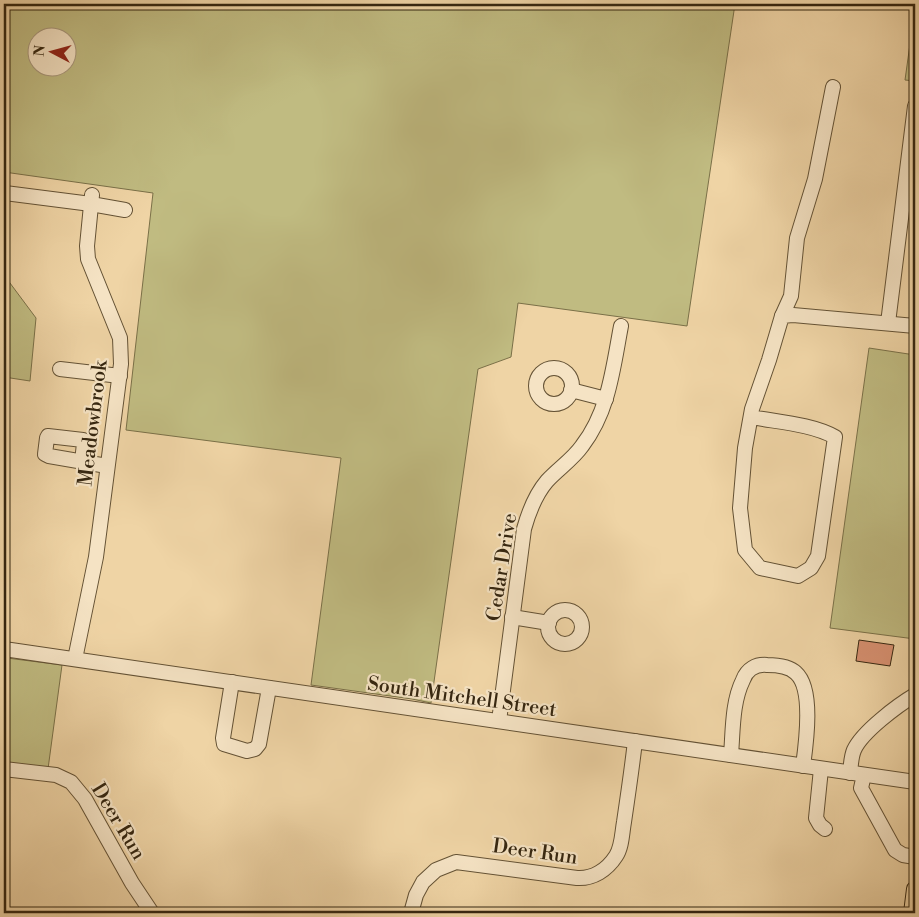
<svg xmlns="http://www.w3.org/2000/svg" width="919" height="917" font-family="'Libre Bodoni',serif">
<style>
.green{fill:#c0bb81;stroke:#7a7048;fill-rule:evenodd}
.building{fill:#da9273;stroke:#352610}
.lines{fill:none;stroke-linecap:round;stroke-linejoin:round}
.minor-casing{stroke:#645235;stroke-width:16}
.major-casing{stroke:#352610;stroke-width:18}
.minor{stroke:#f5e3c4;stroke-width:14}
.major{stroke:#efd4a5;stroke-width:16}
.labels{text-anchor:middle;stroke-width:4.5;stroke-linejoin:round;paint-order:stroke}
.street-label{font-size:20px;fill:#352610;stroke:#f5e3c4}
</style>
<rect width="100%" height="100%" fill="#efd4a5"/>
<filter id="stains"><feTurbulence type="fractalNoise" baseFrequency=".004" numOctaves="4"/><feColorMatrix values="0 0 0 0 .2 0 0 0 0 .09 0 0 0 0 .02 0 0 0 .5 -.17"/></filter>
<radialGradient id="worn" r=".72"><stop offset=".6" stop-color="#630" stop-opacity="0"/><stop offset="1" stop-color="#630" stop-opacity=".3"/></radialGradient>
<!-- green -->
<g class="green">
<path d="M4,4H735L687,326L518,303L511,357L478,369L431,703L412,699L311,685L341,458L126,430L153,193L4,172ZM38,38H68V68H38Z"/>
<polygon points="915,8 915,81 905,80"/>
<polygon points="4,275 36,318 30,381 4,377"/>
<polygon points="869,348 915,355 915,639 830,628"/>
<polygon points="7,658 62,665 48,769 4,764 4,662"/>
</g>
<!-- building -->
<polygon class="building" points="859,640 894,645 890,666 856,661"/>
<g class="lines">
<!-- minor casing -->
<g class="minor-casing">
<g id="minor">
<polyline points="5,193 91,204 125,210"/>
<polyline points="782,316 791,296 797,238 815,179 833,87"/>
<polyline points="888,323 915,106"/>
<circle cx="554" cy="386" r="18"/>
<polyline points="60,369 120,376"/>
<polyline points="571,390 606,399"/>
<path d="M751,417C777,422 812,424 835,437L818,556L811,568L798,576L760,568L745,550L740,508L745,448L752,409L769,360L782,316L793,315L915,326"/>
<polyline points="82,462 84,443 83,440 48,436 47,438 45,454 49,456 107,466"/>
<circle cx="565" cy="627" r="17"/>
<polyline points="512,617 549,623"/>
<polyline points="4,649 915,782"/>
<polyline points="75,659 96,557 121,364 120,338 88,259 87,246 92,195"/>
<polyline points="232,682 223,738 224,744 247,751 255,749 259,744 269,688"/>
<path d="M499,721L524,529C529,511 535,495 547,481C558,469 573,459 582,446C609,411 613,368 621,326"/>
<path d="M731,755C733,731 732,702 743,680C747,669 756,664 767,665C776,665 789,666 796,673C814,689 806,744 803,766"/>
<polyline points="4,769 56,775 71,782 85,799 132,883 152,913"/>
<polyline points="821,769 816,818 820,825 825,829"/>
<path d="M850,773C851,765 851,757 854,750C862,732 898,705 915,695"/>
<polyline points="864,775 861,788 895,850 903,855 915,857"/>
<path d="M411,913L416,895L423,882L436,870L456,862L577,878C593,879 607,870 616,856C622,847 622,833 624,822C628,795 632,768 635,741"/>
</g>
</g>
<!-- major casing -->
<g class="major-casing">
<polyline id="major" points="912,913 915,889"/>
</g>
<!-- minor -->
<use href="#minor" class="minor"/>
<!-- major -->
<use href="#major" class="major"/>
</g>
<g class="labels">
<!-- street labels -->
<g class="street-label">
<text transform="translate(92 423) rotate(-83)" y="7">Meadowbrook</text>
<text transform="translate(501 567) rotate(-81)" y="7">Cedar Drive</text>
<text transform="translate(462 696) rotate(8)" y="7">South Mitchell Street</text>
<text transform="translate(119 821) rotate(59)" y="7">Deer Run</text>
<text transform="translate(535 851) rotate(8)" y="7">Deer Run</text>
</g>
</g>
<!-- margin -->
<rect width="919" height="917" fill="none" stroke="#efd4a5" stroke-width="20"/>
<rect x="5" y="5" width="909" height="907" fill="none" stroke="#352610" stroke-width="2.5"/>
<rect x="10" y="10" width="899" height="897" fill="none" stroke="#352610"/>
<!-- north arrow -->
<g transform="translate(52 52) rotate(276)"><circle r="24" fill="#f5e3c4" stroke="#a8977c"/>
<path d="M0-4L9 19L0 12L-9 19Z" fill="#8f2418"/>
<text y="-8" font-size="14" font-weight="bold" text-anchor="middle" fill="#352610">N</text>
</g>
<rect width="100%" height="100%" filter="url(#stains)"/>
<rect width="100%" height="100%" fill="url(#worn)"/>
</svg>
